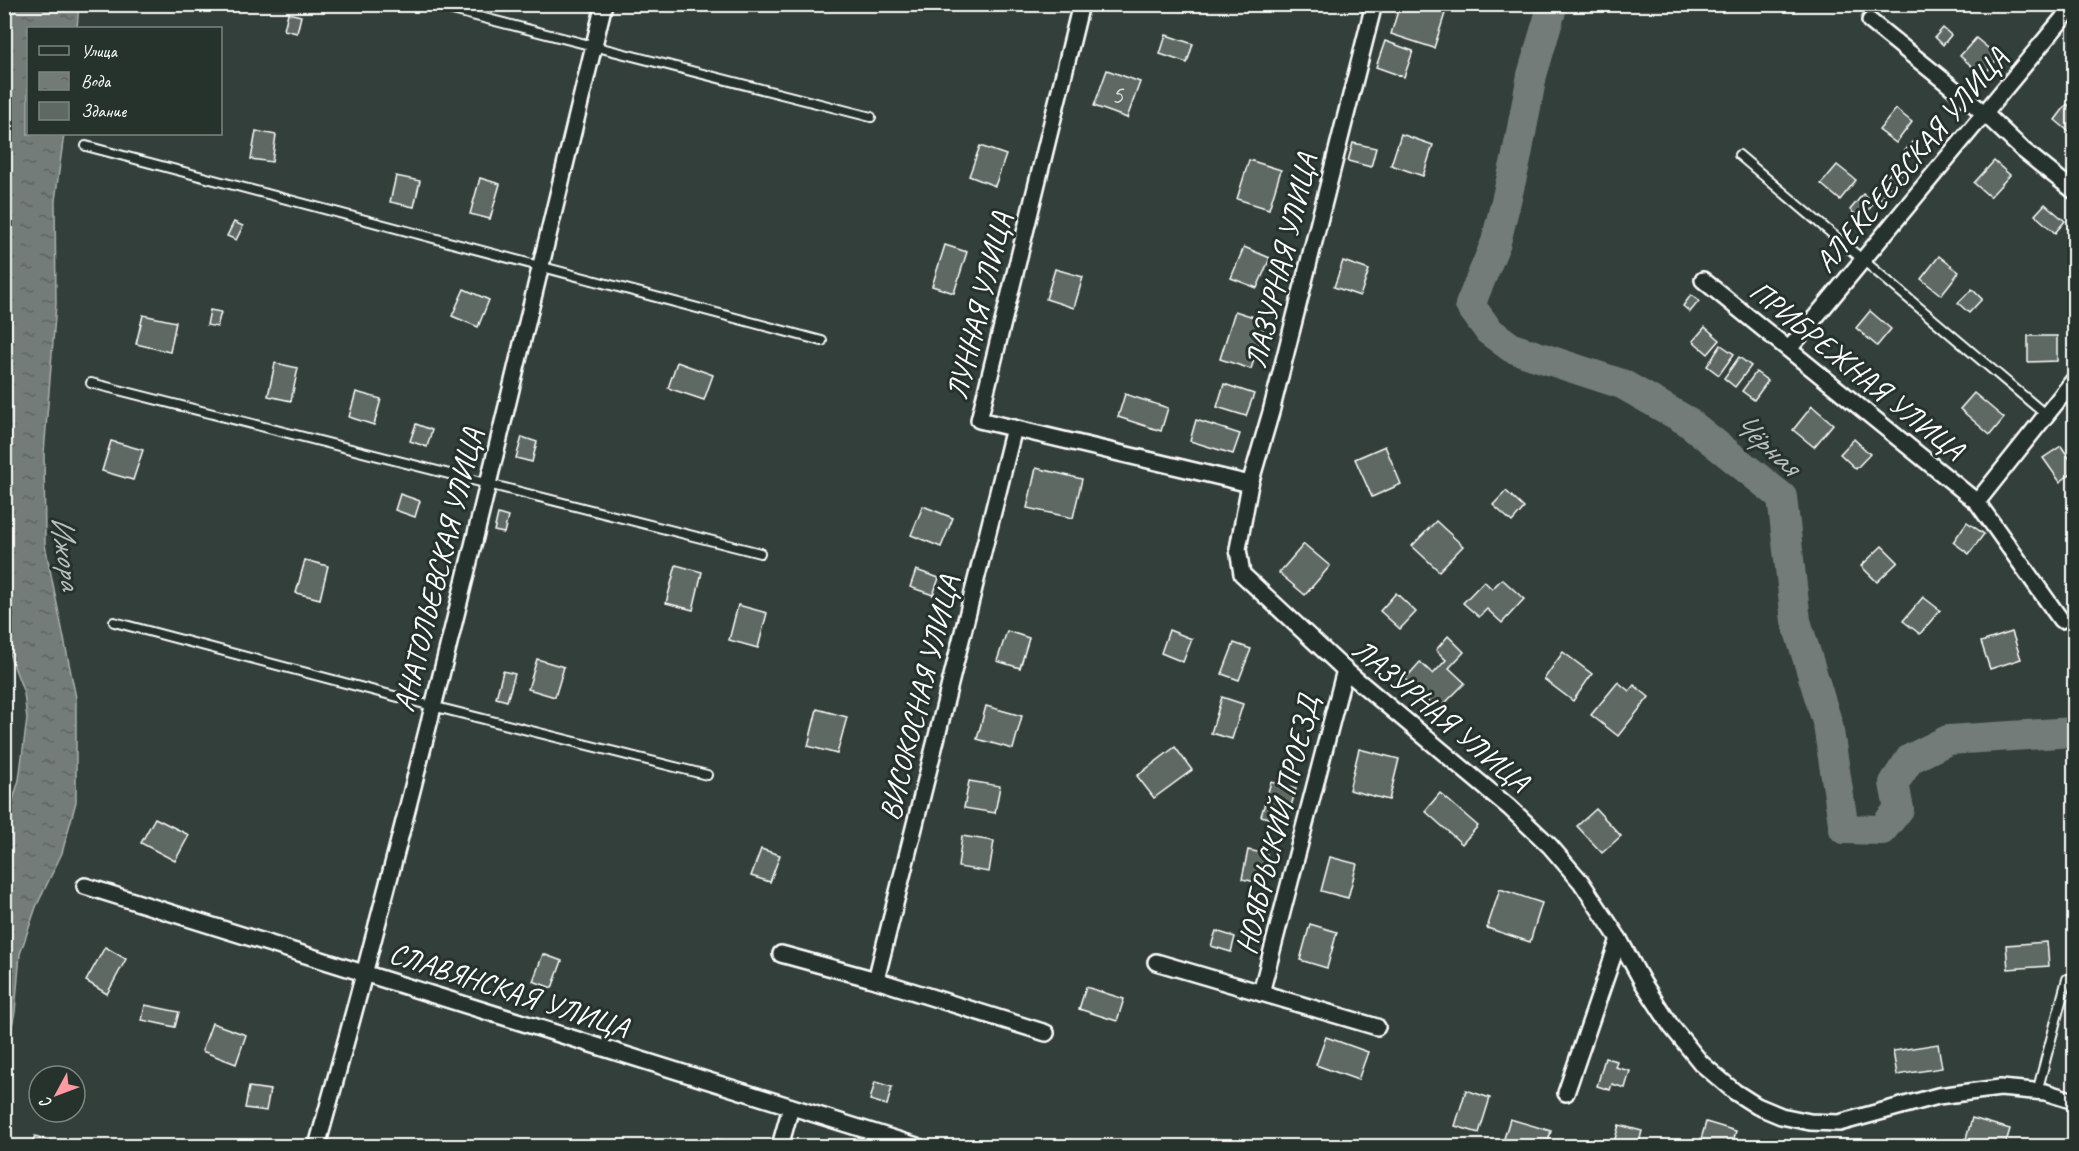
<svg xmlns="http://www.w3.org/2000/svg" width="2079" height="1151" font-family="Caveat,sans-serif">
<style>
.water{fill:url(#water-ripples);stroke:#abb0ae;stroke-width:1.5}
.lines{fill:none;stroke-linecap:round;stroke-linejoin:round}
.river{stroke:#737b78;stroke-width:30}
.building{fill:#5f6964;stroke:#fff;stroke-width:1.5}
.service-casing{stroke:#fff;stroke-width:12}
.minor-casing{stroke:#fff;stroke-width:20}
.service{stroke:#26332d;stroke-width:8}
.minor{stroke:#26332d;stroke-width:15}
.labels{text-anchor:middle;stroke-width:6;stroke-linejoin:round;paint-order:stroke}
.number-label{font-size:27px;fill:#d7dad8}
.street-label{font-size:30px;fill:#fff;stroke:#26332d}
.water-label{font-size:32px;font-style:italic;fill:#b9bdbc;stroke:#26332d}
</style>
<defs>
<pattern id="water-ripples" width="26" height="14" patternUnits="userSpaceOnUse" patternTransform="scale(1.5)"><rect width="26" height="14" fill="#737b78"/><path d="M2 4q2-2 4 0t4 0M15 11q2-2 4 0t4 0" fill="none" stroke="#606462"/></pattern>
</defs>
<rect width="100%" height="100%" fill="#333f3a"/>
<filter id="ink" filterUnits="userSpaceOnUse"><feTurbulence type="fractalNoise" baseFrequency=".0167" numOctaves="2"/><feDisplacementMap in="SourceGraphic" scale="12" xChannelSelector="R" yChannelSelector="G"/><feConvolveMatrix kernelMatrix="1 2 1 2 8 2 1 2 1" color-interpolation-filters="sRGB"/></filter>
<g filter="url(#ink)">
<!-- water -->
<polygon class="water" points="5,4 79,5 77,28 28,28 28,134 64,134 55,201 56,304 44,453 45,545 76,698 76,802 62,853 36,907 20,954 15,1012 5,1058 5,826 19,780 27,719 24,693 9,653 4,614"/>
<g class="lines">
<!-- river -->
<polyline class="river" points="1553,4 1532,75 1516,160 1496,242 1470,305 1489,331 1512,348 1622,384 1687,421 1782,497 1796,621 1828,725 1844,829 1882,830 1899,809 1894,783 1910,759 1948,740 2074,732"/>
</g>
<!-- building -->
<g class="building">
<polygon points="1400,4 1448,4 1434,48 1391,34"/>
<polygon points="288,13 301,16 297,33 284,30"/>
<polygon points="1943,28 1951,35 1943,45 1935,37"/>
<polygon points="1166,35 1193,44 1187,63 1160,54"/>
<polygon points="1976,38 1999,57 1983,76 1960,56"/>
<polygon points="1385,41 1413,51 1404,77 1376,67"/>
<polygon points="1107,70 1140,82 1127,118 1094,106"/>
<polygon points="2067,104 2074,110 2074,136 2055,120"/>
<polygon points="1896,109 1912,122 1896,143 1879,130"/>
<polygon points="256,131 276,135 272,162 251,159"/>
<polygon points="1401,134 1433,145 1423,176 1391,165"/>
<polygon points="1912,142 1919,147 1911,157 1904,152"/>
<polygon points="1353,143 1376,148 1371,167 1348,161"/>
<polygon points="980,146 1006,155 995,186 969,176"/>
<polygon points="1249,160 1281,170 1269,209 1237,199"/>
<polygon points="1994,161 2010,175 1990,197 1974,183"/>
<polygon points="1837,165 1856,180 1840,200 1821,184"/>
<polygon points="1894,168 1901,174 1893,184 1886,178"/>
<polygon points="396,176 420,181 414,207 390,202"/>
<polygon points="480,178 500,184 490,219 470,214"/>
<polygon points="1884,183 1891,188 1882,199 1875,194"/>
<polygon points="1863,194 1874,203 1861,219 1850,210"/>
<polygon points="2045,204 2065,221 2055,233 2035,215"/>
<polygon points="234,222 243,226 236,240 227,236"/>
<polygon points="945,245 967,252 954,293 932,286"/>
<polygon points="1244,247 1270,258 1257,288 1231,278"/>
<polygon points="1939,256 1959,272 1941,295 1921,279"/>
<polygon points="1343,261 1369,270 1360,296 1334,287"/>
<polygon points="1055,269 1083,277 1074,308 1046,299"/>
<polygon points="464,289 489,300 478,327 452,316"/>
<polygon points="1972,289 1982,299 1969,313 1958,303"/>
<polygon points="1691,295 1699,301 1690,312 1683,306"/>
<polygon points="210,310 221,312 217,327 207,325"/>
<polygon points="1235,311 1266,321 1251,369 1220,359"/>
<polygon points="1870,311 1891,329 1877,346 1856,328"/>
<polygon points="143,315 176,322 170,352 136,344"/>
<polygon points="1705,327 1720,340 1708,354 1693,341"/>
<polygon points="2028,336 2057,336 2057,361 2028,362"/>
<polygon points="1721,345 1734,354 1719,375 1707,366"/>
<polygon points="1739,357 1751,366 1735,387 1724,378"/>
<polygon points="677,362 713,375 704,400 668,388"/>
<polygon points="275,363 298,368 291,401 268,396"/>
<polygon points="1756,372 1768,381 1754,400 1742,391"/>
<polygon points="1224,384 1254,394 1246,416 1217,407"/>
<polygon points="356,392 381,399 374,425 349,417"/>
<polygon points="1974,393 2004,418 1990,435 1960,409"/>
<polygon points="1125,394 1168,408 1161,431 1118,417"/>
<polygon points="1812,406 1833,424 1814,447 1793,430"/>
<polygon points="1196,420 1240,434 1233,454 1190,441"/>
<polygon points="416,424 432,430 427,447 410,441"/>
<polygon points="522,437 537,442 532,462 516,458"/>
<polygon points="1854,439 1870,454 1856,469 1840,454"/>
<polygon points="111,441 143,450 133,480 102,471"/>
<polygon points="1385,446 1401,484 1372,497 1355,459"/>
<polygon points="2061,446 2074,465 2074,471 2060,482 2043,458"/>
<polygon points="1036,468 1082,479 1073,518 1027,508"/>
<polygon points="1506,491 1524,508 1512,522 1493,505"/>
<polygon points="400,494 420,501 415,517 395,510"/>
<polygon points="923,506 953,518 941,547 911,535"/>
<polygon points="498,514 508,517 504,533 494,531"/>
<polygon points="1436,521 1463,546 1439,571 1412,546"/>
<polygon points="1967,522 1984,534 1969,554 1953,542"/>
<polygon points="1304,544 1330,566 1305,595 1279,573"/>
<polygon points="1882,546 1898,562 1877,582 1861,566"/>
<polygon points="305,560 328,566 320,599 296,593"/>
<polygon points="676,565 702,572 693,610 666,603"/>
<polygon points="916,570 939,578 933,595 910,587"/>
<polygon points="1502,579 1524,599 1502,623 1487,609 1479,617 1463,603 1484,581 1492,589"/>
<polygon points="1396,593 1416,612 1400,629 1380,611"/>
<polygon points="1923,597 1940,610 1920,634 1903,621"/>
<polygon points="738,605 767,613 758,648 729,640"/>
<polygon points="1169,630 1192,639 1183,662 1161,653"/>
<polygon points="1007,631 1029,638 1020,668 997,661"/>
<polygon points="2012,632 2021,659 1990,669 1981,642"/>
<polygon points="1448,636 1464,652 1449,668 1465,683 1438,710 1405,679 1420,662 1433,674 1446,660 1436,650"/>
<polygon points="1234,643 1251,649 1239,680 1222,674"/>
<polygon points="1563,652 1592,674 1573,701 1544,679"/>
<polygon points="537,659 564,667 555,697 528,689"/>
<polygon points="503,671 515,674 507,701 496,698"/>
<polygon points="1618,682 1629,691 1634,685 1649,697 1618,736 1591,715"/>
<polygon points="1222,697 1243,704 1232,739 1211,733"/>
<polygon points="986,706 1022,716 1013,749 977,739"/>
<polygon points="817,709 847,717 837,754 808,746"/>
<polygon points="1175,747 1192,770 1154,798 1137,776"/>
<polygon points="1359,749 1399,759 1389,800 1349,790"/>
<polygon points="969,781 1000,786 995,813 964,808"/>
<polygon points="1271,782 1296,789 1286,823 1261,816"/>
<polygon points="1440,793 1478,826 1462,844 1425,811"/>
<polygon points="1596,809 1621,836 1602,853 1577,826"/>
<polygon points="155,818 189,835 175,861 141,843"/>
<polygon points="962,836 994,841 989,872 958,867"/>
<polygon points="761,849 780,855 770,882 751,876"/>
<polygon points="1248,850 1267,854 1261,883 1242,879"/>
<polygon points="1330,857 1357,864 1348,898 1321,891"/>
<polygon points="1500,889 1542,903 1530,942 1487,928"/>
<polygon points="1310,924 1337,932 1327,968 1300,960"/>
<polygon points="1216,931 1235,937 1231,952 1211,946"/>
<polygon points="2047,942 2049,966 2008,969 2006,945"/>
<polygon points="105,947 126,959 107,994 86,981"/>
<polygon points="543,954 562,961 552,988 533,981"/>
<polygon points="1086,987 1124,999 1117,1021 1079,1009"/>
<polygon points="145,1005 179,1012 175,1027 142,1020"/>
<polygon points="212,1023 246,1035 236,1064 202,1051"/>
<polygon points="1326,1037 1368,1052 1358,1080 1316,1065"/>
<polygon points="1938,1044 1942,1068 1897,1075 1893,1051"/>
<polygon points="1605,1058 1617,1061 1615,1067 1630,1071 1625,1088 1612,1084 1610,1090 1597,1086"/>
<polygon points="875,1082 892,1087 887,1105 870,1100"/>
<polygon points="249,1087 270,1090 266,1111 245,1108"/>
<polygon points="1466,1090 1490,1098 1479,1133 1455,1126"/>
<polygon points="1972,1118 2010,1129 2005,1146 1964,1146"/>
<polygon points="1510,1119 1551,1131 1547,1146 1502,1145"/>
<polygon points="1706,1122 1736,1131 1732,1146 1699,1146"/>
<polygon points="1619,1125 1642,1131 1638,1146 1613,1146"/>
<polygon points="35,1136 65,1146 31,1146"/>
<polygon points="717,1139 740,1146 715,1146"/>
</g>
<g class="lines">
<!-- service casing -->
<g class="service-casing">
<g id="service">
<polyline points="429,4 871,117"/>
<polyline points="86,146 822,341"/>
<polyline points="1739,155 2046,415"/>
<polyline points="91,383 760,553"/>
<polyline points="114,622 432,706 707,775"/>
<polyline points="2037,1092 2067,979"/>
<polyline points="2071,1146 2074,1133"/>
</g>
</g>
<!-- minor casing -->
<g class="minor-casing">
<g id="minor">
<polyline points="1081,4 979,420 1250,484"/>
<polyline points="1374,4 1271,412 1250,484 1238,549 1242,574 1345,670 1510,808 1550,846 1581,882 1619,939 1643,983 1671,1026 1701,1063 1735,1092 1757,1106 1781,1116 1810,1122 1839,1123 1938,1096 2000,1088 2045,1092 2074,1101"/>
<polyline points="1870,21 1984,113 2023,150 2074,191"/>
<polyline points="1703,280 1977,502 2061,620"/>
<polyline points="1789,349 2074,5"/>
<polyline points="1977,502 2074,380"/>
<polyline points="85,886 917,1146"/>
<polyline points="781,954 876,980 1046,1033"/>
<polyline points="1156,962 1377,1027"/>
<polyline points="876,980 1014,428"/>
<polyline points="1261,993 1345,670"/>
<polyline points="1566,1093 1619,939"/>
<path d="M317,1146C423,769 511,386 604,4"/>
<polyline points="780,1146 791,1107"/>
</g>
</g>
<!-- service -->
<use href="#service" class="service"/>
<!-- minor -->
<use href="#minor" class="minor"/>
</g>
</g>
<g class="labels">
<!-- number labels -->
<g class="number-label">
<text x="1117" y="103">5</text>
</g>
<!-- street labels -->
<g class="street-label">
<text transform="translate(1911 160) rotate(-50)" y="10">АЛЕКСЕЕВСКАЯ УЛИЦА</text>
<text transform="translate(1281 261) rotate(-76)" y="10">ЛАЗУРНАЯ УЛИЦА</text>
<text transform="translate(979 306) rotate(-76)" y="10">ЛУННАЯ УЛИЦА</text>
<text transform="translate(1857 370) rotate(39)" y="10">ПРИБРЕЖНАЯ УЛИЦА</text>
<text transform="translate(438 570) rotate(-76)" y="10">АНАТОЛЬЕВСКАЯ УЛИЦА</text>
<text transform="translate(919 698) rotate(-76)" y="10">ВИСОКОСНАЯ УЛИЦА</text>
<text transform="translate(1441 715) rotate(40)" y="10">ЛАЗУРНАЯ УЛИЦА</text>
<text transform="translate(1277 825) rotate(-76)" y="10">НОЯБРЬСКИЙ ПРОЕЗД</text>
<text transform="translate(509 990) rotate(18)" y="10">СЛАВЯНСКАЯ УЛИЦА</text>
</g>
<!-- water labels -->
<g class="water-label">
<text transform="translate(1767 443) rotate(42)" y="11">Чёрная</text>
<text transform="translate(67 552) rotate(82)" y="11">Ижора</text>
</g>
</g>
<!-- margin -->
<rect width="2079" height="1151" fill="none" stroke="#26332d" stroke-width="24"/>
<rect x="12" y="12" width="2055" height="1127" fill="none" stroke="#fff" stroke-width="2" filter="url(#ink)"/>
<!-- legend -->
<rect x="27" y="27" width="195" height="108" fill="#26332d" stroke="#7d8581" stroke-width="1.5"/>
<rect x="39" y="46" width="30" height="9" fill="#26332d" stroke="#7d8581" stroke-width="1.5"/>
<text x="81" y="57" font-size="18" fill="#ffffff">Улица</text>
<rect x="39" y="72" width="30" height="18" fill="url(#water-ripples)" stroke="#7d8581" stroke-width="1.5"/>
<text x="81" y="87" font-size="18" fill="#ffffff">Вода</text>
<rect x="39" y="102" width="30" height="18" fill="#5f6964" stroke="#7d8581" stroke-width="1.5"/>
<text x="81" y="117" font-size="18" fill="#ffffff">Здание</text>
<!-- north arrow -->
<g transform="translate(57 1094) rotate(229)"><circle r="28" fill="#26332d" stroke="#7d8581" stroke-width="1.5"/>
<path d="M0-4.5L10 22L0 15L-10 22Z" fill="#ff9aa2"/>
<text y="-9" font-size="16" font-weight="bold" text-anchor="middle" fill="#ffffff">С</text>
</g>
</svg>
